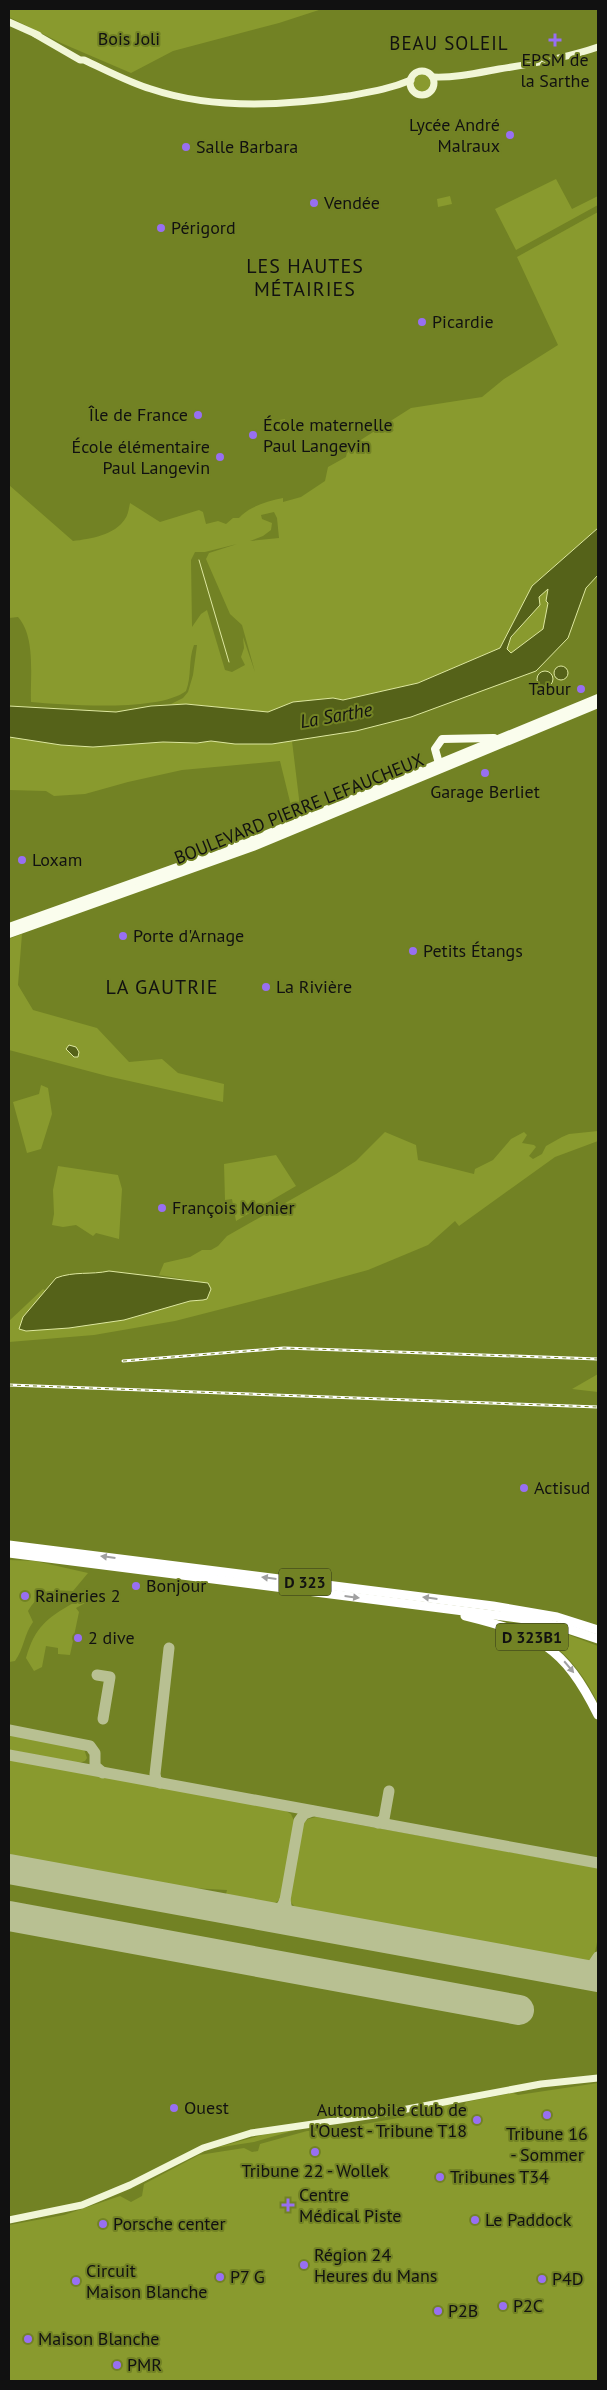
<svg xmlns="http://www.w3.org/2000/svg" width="607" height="2390" font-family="'PT Sans',sans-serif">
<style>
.green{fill:#899a2e;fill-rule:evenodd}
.water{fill:#556219;stroke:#dee8a0;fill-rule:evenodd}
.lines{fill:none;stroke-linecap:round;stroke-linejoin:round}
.stream{stroke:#dee8a0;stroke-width:1}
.taxiway{stroke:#b8c092;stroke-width:11}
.runway{stroke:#b8c092;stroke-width:30}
.secondary{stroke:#f1f6d6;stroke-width:7}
.primary{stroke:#fafded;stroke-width:8}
.highway{stroke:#fff;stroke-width:9}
.rail-casing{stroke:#fff;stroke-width:3}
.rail{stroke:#728224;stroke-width:1;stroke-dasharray:4;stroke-linecap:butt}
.oneway{fill:#a0a0a0}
.poi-dot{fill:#986ff2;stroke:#728224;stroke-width:2}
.labels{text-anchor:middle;stroke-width:4;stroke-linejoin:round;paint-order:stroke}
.shield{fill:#728224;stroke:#2e3317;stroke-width:1}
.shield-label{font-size:16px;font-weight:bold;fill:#111}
.park-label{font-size:18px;fill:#111;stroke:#728224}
.poi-label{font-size:18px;fill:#111;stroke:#728224;text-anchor:start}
.street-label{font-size:18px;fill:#111;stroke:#728224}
.neighbourhood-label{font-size:19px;letter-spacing:1px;fill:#111;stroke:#728224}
.water-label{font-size:19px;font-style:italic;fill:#111;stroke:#728224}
.quarter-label{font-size:20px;letter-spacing:1px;fill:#111;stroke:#728224}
</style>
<rect width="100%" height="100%" fill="#728224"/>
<!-- green -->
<g class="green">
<polygon points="9,9 322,9 279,23 173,51 131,73 61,43 9,17"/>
<circle cx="422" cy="83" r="10"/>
<polygon points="556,179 572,209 598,196 598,205 516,250 495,209"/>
<polygon points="450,196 452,204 438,207 437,199"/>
<path d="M598,212V528L532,586L500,648L418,683L343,700L333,698L293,702L268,712L186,704L169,705L183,698L188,692L193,675L197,645H194C188,660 192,676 186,691C159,712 66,705 31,702C30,677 36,637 18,617L9,618V485L73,541C90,539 115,535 125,519C128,515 129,508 130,503L160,522L199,510L203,512L206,524L218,521L226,524L233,518H239C250,506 268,501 283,498V502L301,497L325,481L328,467L346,457L348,448L411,408L482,397L504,379L558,345L517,257ZM274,512L277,518L279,538L250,541L263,536L271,530L272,523L262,519L261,515ZM237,544L209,553L206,559L230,614L242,625L255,672L243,637L244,648L241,657L245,665L232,672L225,670L207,610L201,614L192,627L191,560L195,552H205Z"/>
<polygon points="285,419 286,427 271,430 269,422"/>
<path d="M548,589L546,601L548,603L543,629L511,654L507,649C511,634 526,616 538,607L539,597Z"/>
<polygon points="9,737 61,745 93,747 163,742 197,743 211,741 272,744 292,741 301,815 294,818 280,761 182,770 128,782 85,794 54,796 46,791 9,790"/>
<polygon points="22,934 18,985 33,1010 97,1028 129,1062 162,1059 178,1073 224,1084 223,1102 107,1076 9,1050 9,939"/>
<polygon points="41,1085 48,1088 52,1114 41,1149 27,1153 13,1102 39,1094"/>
<polygon points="598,1131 598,1141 555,1157 459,1226 455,1221 428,1245 368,1270 284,1293 175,1321 94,1335 9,1342 9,1321 43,1289 46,1291 23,1317 26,1331 124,1320 208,1295 208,1283 159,1275 164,1263 190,1257 202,1250 211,1250 218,1246 227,1236 336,1174 356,1161 385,1132 416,1145 418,1160 474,1174 475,1169 493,1160 511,1139 524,1132 527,1135 522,1143 534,1145 536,1147 529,1156 533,1159 542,1154 546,1146 562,1137 569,1134"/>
<polygon points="276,1155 296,1186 236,1221 232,1199 225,1200 224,1164"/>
<polygon points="58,1166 118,1175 122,1189 119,1239 96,1233 93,1236 76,1225 63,1227 52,1225 54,1214 53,1190"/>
<polygon points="598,1374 598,1392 572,1389"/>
<path d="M9,1560L35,1561L88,1573L73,1591C51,1589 40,1591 28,1611L33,1622C24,1634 24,1649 15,1661L9,1662Z"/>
<path d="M73,1603H85L76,1608L79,1612L70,1655L58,1654V1648L46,1646L42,1667L34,1671L26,1658C35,1627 46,1619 73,1603Z"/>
<path d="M531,1627L569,1635L598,1646V1703C586,1679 571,1658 549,1641C543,1636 534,1634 531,1627Z"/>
<polygon points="9,1735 84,1749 87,1758 85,1761 79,1763 9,1750"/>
<path d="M9,1760L284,1810L291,1814L295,1823L281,1898C269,1913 241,1901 225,1898L227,1890L191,1888L186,1891L9,1859Z"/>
<polygon points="316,1817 598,1868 598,1937 594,1958 584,1963 299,1912 289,1900 302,1825 308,1819"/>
<polygon points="598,2083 598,2381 9,2381 9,2225 64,2215 120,2196 131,2202 142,2196 144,2184 199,2155 244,2148 252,2152 258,2151 260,2144 307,2131 317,2131 323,2139 330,2137 331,2130 426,2113 441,2105 451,2105 458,2109 463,2107 466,2102 513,2093 518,2095"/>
<polygon points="299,2129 254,2142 215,2148 262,2135"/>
</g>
<!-- water -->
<g class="water">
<path d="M598,528V575L586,588L568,638L536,671L411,717L356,731L272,744H235L211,741L197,743L163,742L93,747L61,745L9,737V706L116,712L151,706L186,704L268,712L293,702L333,698L343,700L418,683L500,648L532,586ZM548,589L546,601L548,603L543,629L511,653L507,649L511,637L540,605L539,597Z"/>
<circle cx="561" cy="673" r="7"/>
<circle cx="545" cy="679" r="8"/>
<polygon points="69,1045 76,1047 79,1052 78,1057 74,1057 66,1049"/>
<path d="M109,1271L200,1282L208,1283L211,1289L207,1299L203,1300L190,1301L124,1320L69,1328L26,1331L19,1329L23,1317L56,1278C74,1271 91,1275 109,1271Z"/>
</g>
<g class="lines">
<!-- stream -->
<polyline class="stream" points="199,560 229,662"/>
<!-- taxiway -->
<g class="taxiway">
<polyline points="97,1675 110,1677 103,1719"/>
<polyline points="9,1730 90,1746 95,1753 95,1766 103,1773"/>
<polyline points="9,1755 598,1863"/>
<polyline points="160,1783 156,1780 155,1774 169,1648"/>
<polyline points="378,1823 384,1819 389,1791"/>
<path d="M262,1915C273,1915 281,1911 285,1900"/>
<polyline points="298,1921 287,1911 285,1900 299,1821 304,1814 312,1811"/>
<polyline points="574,1972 590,1969 598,1957"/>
</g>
<!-- runway -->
<g class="runway">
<polyline points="9,1869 598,1977"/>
<polyline points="9,1916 519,2010"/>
</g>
<!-- secondary -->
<g class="secondary">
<polyline points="9,22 38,35"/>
<path d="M35,34L80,60H84C106,70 128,82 151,89C213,110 284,106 348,96C370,92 390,89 411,80"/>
<circle cx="422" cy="83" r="12"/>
<path d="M433,77C455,78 477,73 499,69C532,64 566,58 598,47"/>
<polyline points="9,2220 82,2205 130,2185 203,2148 251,2133 375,2115 541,2084 598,2078"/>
</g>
<!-- primary -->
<g class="primary">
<polyline points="440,767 435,749 442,739 494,738"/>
<polyline points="9,927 250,841 598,698"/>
<polyline points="9,934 253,847 598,704"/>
</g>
<!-- highway -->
<g class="highway">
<polyline points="9,1545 493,1606 557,1617 598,1630"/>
<polyline points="9,1553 533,1620 562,1627 598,1639"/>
<path d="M465,1616C538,1634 564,1646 598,1715"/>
</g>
<!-- rail casing -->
<g class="rail-casing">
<g id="rail">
<polyline points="123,1361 284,1348 598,1359"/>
<polyline points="9,1385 598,1407"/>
</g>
</g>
<!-- rail -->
<use href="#rail" class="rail"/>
</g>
<!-- one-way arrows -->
<defs><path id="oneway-solid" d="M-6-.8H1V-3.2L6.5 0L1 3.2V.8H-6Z" transform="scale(1.25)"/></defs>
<g class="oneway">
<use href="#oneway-solid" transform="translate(108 1557) rotate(-173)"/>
<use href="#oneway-solid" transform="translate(269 1578) rotate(-173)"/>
<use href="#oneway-solid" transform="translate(352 1597) rotate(7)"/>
<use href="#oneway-solid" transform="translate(430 1598) rotate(-173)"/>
<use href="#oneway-solid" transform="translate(569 1667) rotate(50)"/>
</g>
<!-- markers -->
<g class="poi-dot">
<path d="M552.5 32.5h5v5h5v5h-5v5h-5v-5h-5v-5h5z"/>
<circle cx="510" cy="135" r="5"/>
<circle cx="186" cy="147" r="5"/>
<circle cx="314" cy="203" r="5"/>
<circle cx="161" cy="228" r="5"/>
<circle cx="422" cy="322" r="5"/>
<circle cx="198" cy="415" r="5"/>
<circle cx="253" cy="435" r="5"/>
<circle cx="220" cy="457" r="5"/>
<circle cx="581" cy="689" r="5"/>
<circle cx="485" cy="773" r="5"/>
<circle cx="22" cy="860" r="5"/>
<circle cx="123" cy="936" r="5"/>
<circle cx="413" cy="951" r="5"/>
<circle cx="266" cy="987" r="5"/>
<circle cx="162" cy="1208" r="5"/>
<circle cx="524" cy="1488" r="5"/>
<circle cx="136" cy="1586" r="5"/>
<circle cx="25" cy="1596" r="5"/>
<circle cx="78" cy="1638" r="5"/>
<circle cx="174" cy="2108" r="5"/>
<circle cx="547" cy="2115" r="5"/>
<circle cx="477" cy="2120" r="5"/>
<circle cx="315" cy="2152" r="5"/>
<circle cx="440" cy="2177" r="5"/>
<path d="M285.5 2197.5h5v5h5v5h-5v5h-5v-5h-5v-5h5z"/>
<circle cx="475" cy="2220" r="5"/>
<circle cx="103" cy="2224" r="5"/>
<circle cx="304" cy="2265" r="5"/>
<circle cx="220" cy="2277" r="5"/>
<circle cx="542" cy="2279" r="5"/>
<circle cx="76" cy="2281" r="5"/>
<circle cx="503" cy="2306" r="5"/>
<circle cx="438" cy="2311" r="5"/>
<circle cx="28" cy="2339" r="5"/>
<circle cx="117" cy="2365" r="5"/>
</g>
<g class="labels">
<!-- shield labels -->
<g class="shield">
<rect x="279" y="1568.5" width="52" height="27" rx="4"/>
<rect x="496" y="1623.5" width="72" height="27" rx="4"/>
</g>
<g class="shield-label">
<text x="305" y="1588">D 323</text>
<text x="532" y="1643">D 323B1</text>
</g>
<!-- park labels -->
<g class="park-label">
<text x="129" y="45">Bois Joli</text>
</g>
<!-- poi labels -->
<g class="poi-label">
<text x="555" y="66" text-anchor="middle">EPSM de<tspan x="555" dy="21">la Sarthe</tspan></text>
<text x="500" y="131" text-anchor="end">Lycée André<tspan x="500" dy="21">Malraux</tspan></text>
<text x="196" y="153">Salle Barbara</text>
<text x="324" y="209">Vendée</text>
<text x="171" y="234">Périgord</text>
<text x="432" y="328">Picardie</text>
<text x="188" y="421" text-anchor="end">Île de France</text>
<text x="263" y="431">École maternelle<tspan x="263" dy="21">Paul Langevin</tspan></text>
<text x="210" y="453" text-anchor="end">École élémentaire<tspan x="210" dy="21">Paul Langevin</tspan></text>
<text x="571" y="695" text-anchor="end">Tabur</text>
<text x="485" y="798" text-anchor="middle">Garage Berliet</text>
<text x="32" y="866">Loxam</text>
<text x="133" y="942">Porte d'Arnage</text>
<text x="423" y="957">Petits Étangs</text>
<text x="276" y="993">La Rivière</text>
<text x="172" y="1214">François Monier</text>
<text x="534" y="1494">Actisud</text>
<text x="146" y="1592">Bonjour</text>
<text x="35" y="1602">Raineries 2</text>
<text x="88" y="1644">2 dive</text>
<text x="184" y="2114">Ouest</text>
<text x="467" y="2116" text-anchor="end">Automobile club de<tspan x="467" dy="21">l'Ouest - Tribune T18</tspan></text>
<text x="547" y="2140" text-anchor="middle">Tribune 16<tspan x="547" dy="21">- Sommer</tspan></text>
<text x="315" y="2177" text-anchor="middle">Tribune 22 - Wollek</text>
<text x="450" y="2183">Tribunes T34</text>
<text x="299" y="2201">Centre<tspan x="299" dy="21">Médical Piste</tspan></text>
<text x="485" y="2226">Le Paddock</text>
<text x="113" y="2230">Porsche center</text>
<text x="314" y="2261">Région 24<tspan x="314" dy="21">Heures du Mans</tspan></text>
<text x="86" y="2277">Circuit<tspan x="86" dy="21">Maison Blanche</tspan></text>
<text x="230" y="2283">P7 G</text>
<text x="552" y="2285">P4D</text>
<text x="513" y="2312">P2C</text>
<text x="448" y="2317">P2B</text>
<text x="38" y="2345">Maison Blanche</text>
<text x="127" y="2371">PMR</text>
</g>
<!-- street labels -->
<g class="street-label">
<text transform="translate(299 809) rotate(-22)" y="6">BOULEVARD PIERRE LEFAUCHEUX</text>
</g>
<!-- neighbourhood labels -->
<g class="neighbourhood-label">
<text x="449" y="50">BEAU SOLEIL</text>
</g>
<!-- water labels -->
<g class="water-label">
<text transform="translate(336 715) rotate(-10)" y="7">La Sarthe</text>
</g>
<!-- quarter labels -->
<g class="quarter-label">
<text x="305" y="273">LES HAUTES<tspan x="305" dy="23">MÉTAIRIES</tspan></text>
<text x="162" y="994">LA GAUTRIE</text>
</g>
</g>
<!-- border -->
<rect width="607" height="2390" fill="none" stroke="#111111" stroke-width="20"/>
</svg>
